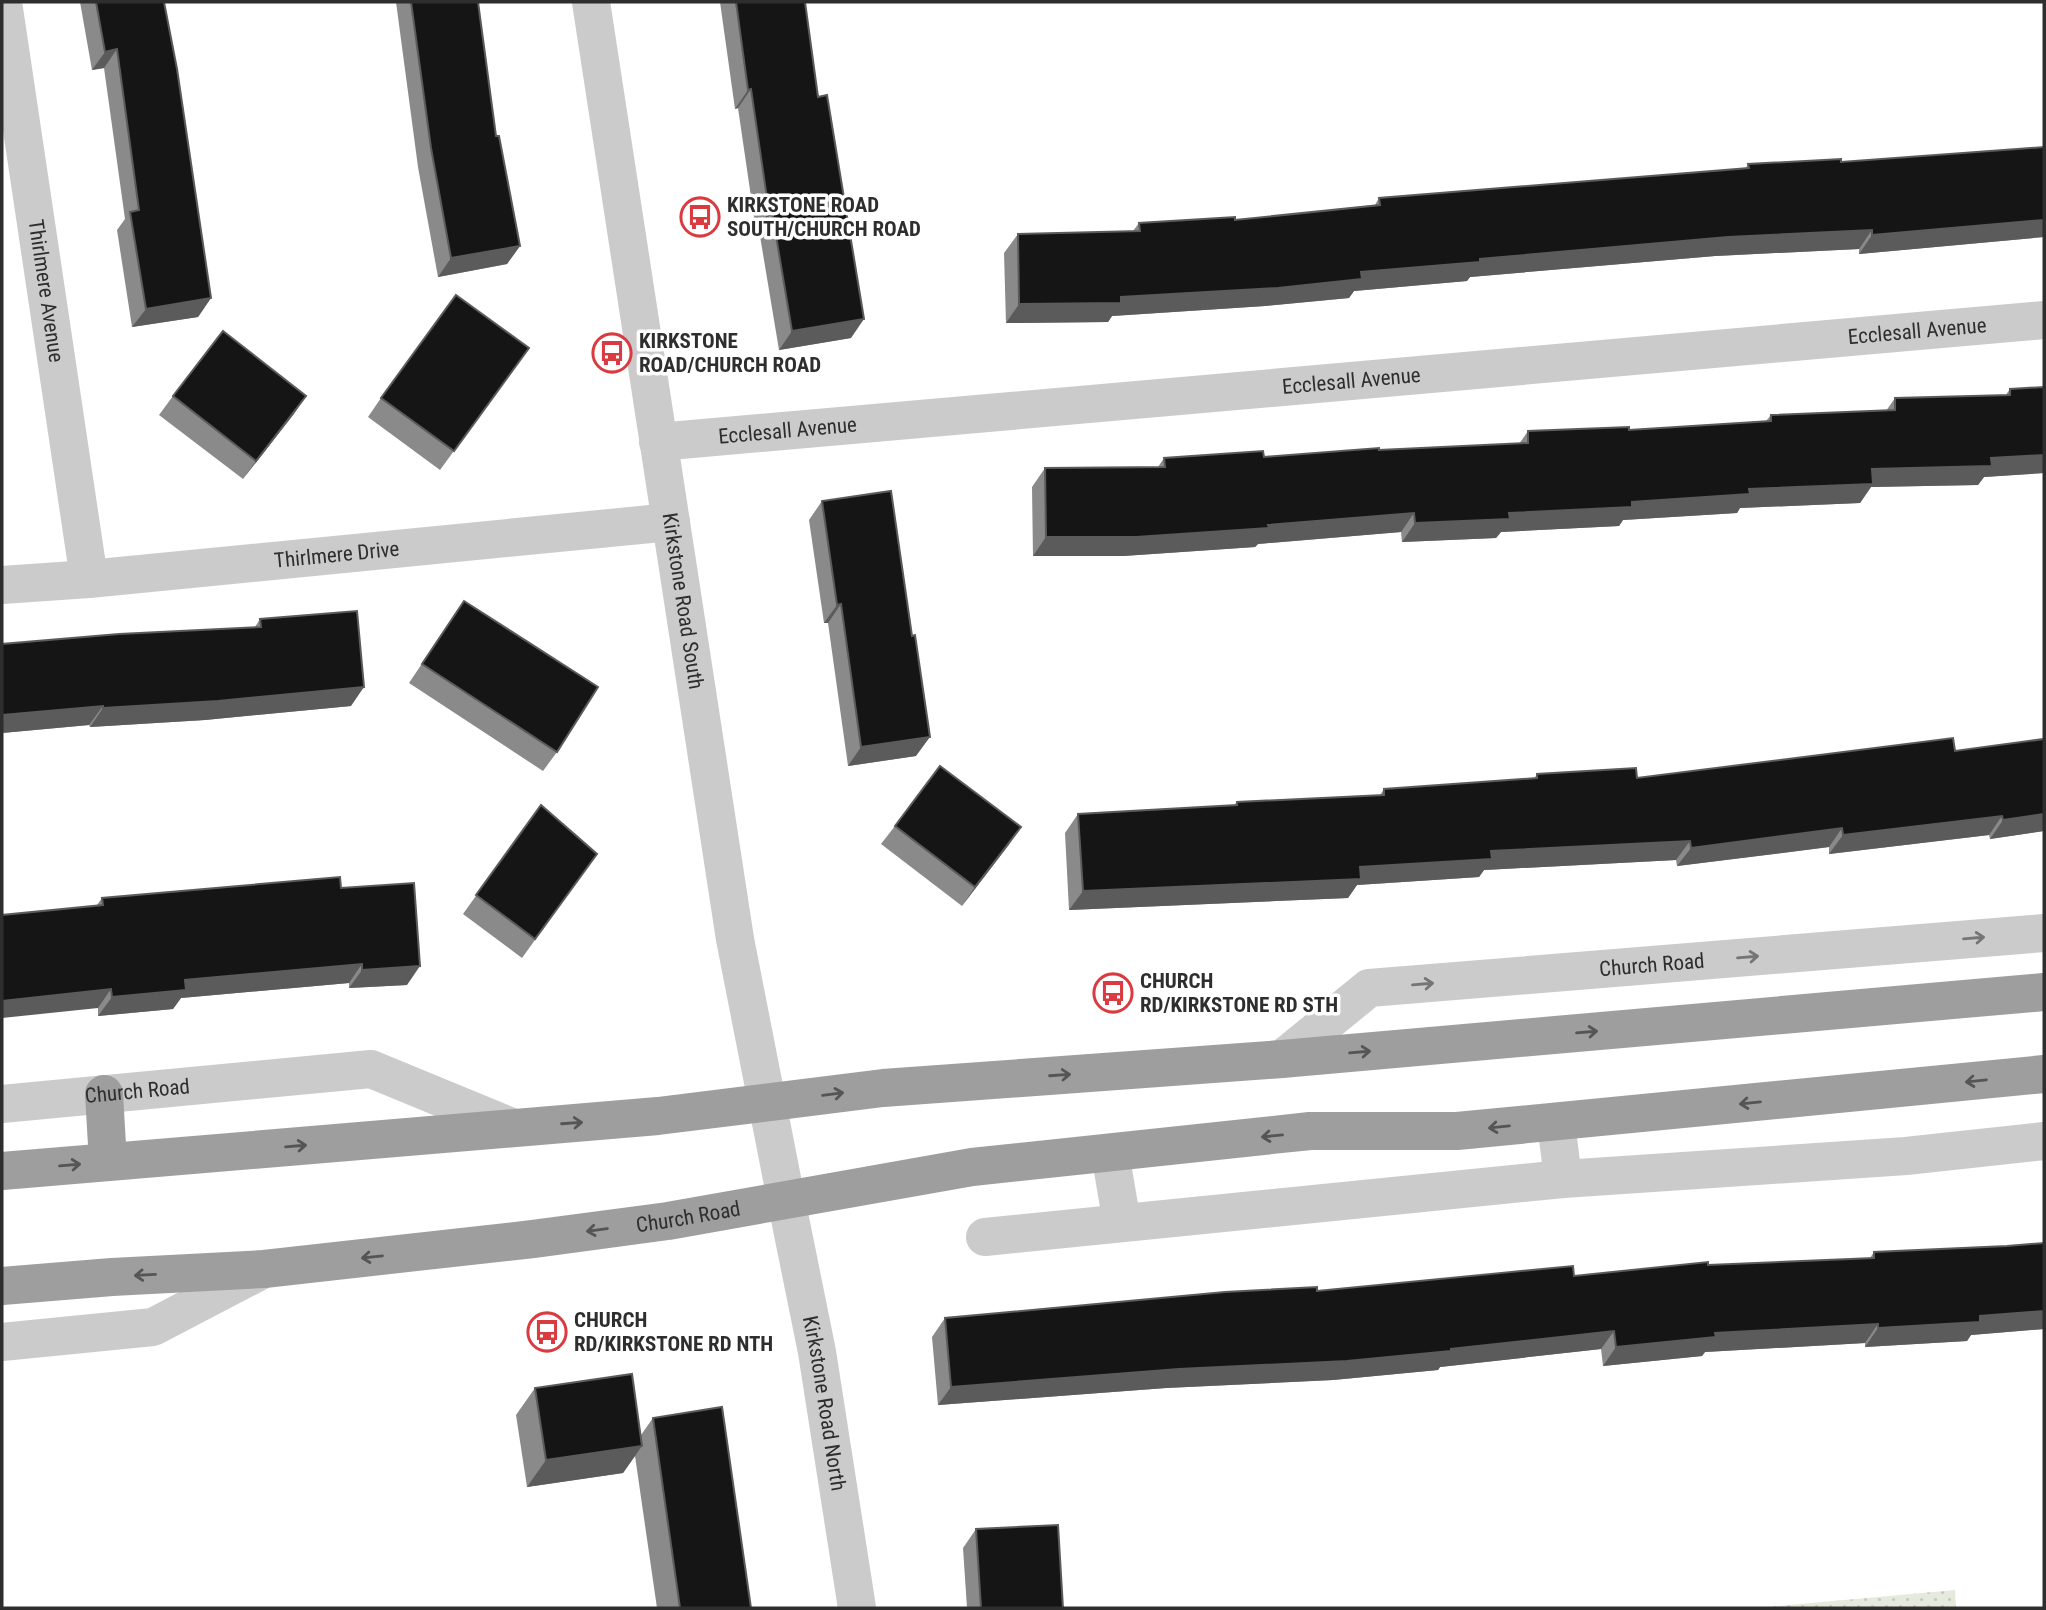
<svg xmlns="http://www.w3.org/2000/svg" width="2046" height="1610" font-family="'Roboto Condensed',sans-serif">
<style>
.grass{fill:url(#grass-dots)}
.lines{fill:none;stroke-linecap:round;stroke-linejoin:round}
.minor{stroke:#cbcbcb;stroke-width:38}
.tertiary{stroke:#cbcbcb;stroke-width:38}
.trunk{stroke:#9e9e9e;stroke-width:38}
.wall{fill:#8a8a8a}
.shaded-wall{fill:#5b5b5b}
.building{fill:#151515;stroke:#5b5b5b;stroke-width:2}
.oneway{stroke:#757575}
.oneway2{stroke:#555}
.labels{text-anchor:middle;stroke-width:7;stroke-linejoin:round;paint-order:stroke}
.poi-label{font-size:21px;font-weight:bold;fill:#2e2e2e;stroke:#fff;text-anchor:start}
.street-label{font-size:21px;fill:#2e2e2e;stroke:#fff}
</style>
<defs>
<pattern id="grass-dots" width="8" height="8" patternUnits="userSpaceOnUse" patternTransform="scale(1.75)"><rect width="8" height="8" fill="#e4ebdd"/><path d="M2 2h.1M6 6h.1" fill="none" stroke="#c4cabe" stroke-width="1.8" stroke-linecap="round"/></pattern>
</defs>
<rect width="100%" height="100%" fill="#fff"/>
<!-- grass -->
<polygon class="grass" points="1955,1590 1956,1608 1756,1608"/>
<g class="lines">
<!-- minor -->
<g class="minor">
<path id="s1" d="M3,2L89,579"/>
<path id="s2" d="M658,442L2044,320"/>
<path id="s3" d="M2,585L89,579L671,522"/>
<path id="s4" d="M1282,1059L1369,988L2044,933"/>
<path id="s5" d="M2,1104L371,1069L514,1128"/>
<polyline points="1556,1122 1563,1179"/>
<polyline points="1110,1153 1122,1223"/>
<path id="s6" d="M786,1199L817,1352L857,1608"/>
<polyline points="985,1237 1563,1179 1906,1156 2044,1141"/>
<polyline points="2,1342 153,1327 264,1269"/>
</g>
<!-- tertiary -->
<path class="tertiary" id="s7" d="M591,2L735,939L786,1199"/>
<!-- trunk -->
<g class="trunk">
<polyline points="104,1094 108,1162"/>
<polyline points="2,1171 658,1116 883,1088 1282,1059 2044,992"/>
<path id="s8" d="M2,1286L112,1277L264,1269L533,1239L668,1221L972,1167L1310,1131H1457L2044,1074"/>
</g>
</g>
<!-- wall -->
<g class="wall">
<polygon points="80,2 164,2 211,298 198,317 132,327 117,230 125,219 104,68 92,70"/>
<polygon points="396,2 478,2 496,136 520,246 507,264 438,277 418,167"/>
<polygon points="720,2 805,2 851,338 779,350 759,230 756,231 738,108 735,109"/>
<polygon points="2044,147 2044,237 1859,254 1859,249 1715,256 1470,277 1467,281 1354,291 1349,298 1265,306 1112,316 1108,322 1006,323 1004,253 1018,234 1133,231 1139,223 1235,220 1375,205 1379,198 1746,168 1748,164 1841,162"/>
<polygon points="516,366 440,470 368,417 381,398"/>
<polygon points="2044,387 2044,473 1984,477 1978,485 1871,487 1860,503 1740,508 1737,513 1623,520 1619,526 1501,532 1496,538 1402,542 1401,532 1258,544 1255,547 1123,556 1033,556 1032,487 1045,468 1158,467 1164,458 1264,457 1379,450 1519,444 1528,431 1629,430 1766,421 1771,415 1886,411 1895,398 2005,396 2010,389"/>
<polygon points="173,396 306,396 293,415 243,479 159,415"/>
<polygon points="822,501 912,636 916,756 848,766 828,623 824,623 809,520"/>
<polygon points="464,601 557,752 543,771 409,683"/>
<polygon points="260,619 351,706 205,720 90,727 89,725 2,733 255,627"/>
<polygon points="1955,751 2044,831 1990,839 1989,835 1829,854 1829,847 1677,866 1676,860 1484,870 1479,877 1357,885 1348,898 1069,910 1065,833 1078,814 1234,805 1237,802 1380,795 1384,789 1534,779 1537,774 1637,778"/>
<polygon points="541,805 597,854 522,958 463,914"/>
<polygon points="895,826 1021,827 962,906 881,844"/>
<polygon points="341,888 407,985 349,988 349,983 181,998 173,1009 98,1016 97,905 102,898"/>
<polygon points="2044,1243 2044,1329 1971,1335 1967,1341 1865,1347 1865,1343 1705,1352 1702,1356 1603,1366 1601,1349 1440,1367 1438,1370 1333,1380 1166,1388 938,1405 932,1337 945,1318 1317,1291 1574,1276 1708,1265 1870,1258 1874,1252 2007,1246"/>
<polygon points="535,1388 641,1435 653,1418 751,1608 657,1608 635,1456 623,1473 527,1487 516,1415"/>
<polygon points="976,1529 1063,1608 967,1608 963,1548"/>
</g>
<!-- shaded-wall -->
<g class="shaded-wall">
<polygon points="117,49 104,68 92,70 105,52"/>
<polygon points="751,89 738,108 735,109 748,90"/>
<polygon points="769,212 772,212 759,230 756,231"/>
<polygon points="2044,220 2044,237 1859,254 1872,235"/>
<polygon points="1872,230 1859,249 1715,256 1470,277 1467,281 1354,291 1349,298 1265,306 1112,316 1108,322 1006,323 1019,304 1121,297 1480,259 1728,237"/>
<polygon points="520,246 507,264 438,277 451,258"/>
<polygon points="211,298 198,317 132,327 146,309"/>
<polygon points="864,319 851,338 779,350 792,331"/>
<polygon points="306,396 293,415 243,479 256,461"/>
<polygon points="2044,455 2044,473 1984,477 1978,485 1871,487 1860,503 1740,508 1737,513 1623,520 1619,526 1501,532 1496,538 1402,542 1415,523 1749,489 1872,469 1991,458"/>
<polygon points="1414,513 1401,532 1258,544 1255,547 1123,556 1033,556 1046,537 1268,525"/>
<polygon points="841,604 828,623 824,623 837,605"/>
<polygon points="364,687 351,706 205,720 90,727 103,708"/>
<polygon points="103,706 89,725 2,733 2,715"/>
<polygon points="930,737 916,756 848,766 861,747"/>
<polygon points="2044,814 2044,831 1990,839 2003,820"/>
<polygon points="2002,816 1989,835 1829,854 1843,835"/>
<polygon points="1021,827 1008,846 962,906 975,887"/>
<polygon points="1842,828 1829,847 1677,866 1691,848"/>
<polygon points="1690,841 1676,860 1484,870 1479,877 1357,885 1348,898 1069,910 1083,891 1360,867 1491,851"/>
<polygon points="362,964 349,983 181,998 173,1009 98,1016 112,997 185,980"/>
<polygon points="420,966 407,985 349,988 362,970"/>
<polygon points="111,989 98,1008 2,1018 2,1001"/>
<polygon points="2044,1311 2044,1329 1971,1335 1967,1341 1865,1347 1878,1328 1980,1316"/>
<polygon points="1878,1324 1865,1343 1705,1352 1702,1356 1603,1366 1616,1347 1715,1333"/>
<polygon points="1614,1331 1601,1349 1440,1367 1438,1370 1333,1380 1166,1388 938,1405 951,1387 1451,1349"/>
<polygon points="642,1446 623,1473 527,1487 546,1460"/>
</g>
<!-- building -->
<g class="building">
<polygon points="96,2 164,2 177,69 211,298 146,309 130,212 139,210 117,49 105,52"/>
<polygon points="411,2 478,2 496,136 499,136 520,246 451,258 431,148"/>
<polygon points="736,2 805,2 818,97 827,95 864,319 792,331 772,212 769,212 751,89 748,90"/>
<polygon points="2044,147 2044,220 1872,235 1872,230 1728,237 1480,259 1480,262 1361,272 1362,279 1278,288 1121,297 1121,303 1019,304 1018,234 1140,231 1139,223 1235,217 1235,220 1380,205 1379,198 1749,168 1748,164 1841,159 1841,162"/>
<polygon points="456,295 529,348 454,451 381,398"/>
<polygon points="223,331 306,396 256,461 173,396"/>
<polygon points="2044,387 2044,455 1991,458 1992,466 1872,469 1873,484 1749,489 1750,494 1632,502 1632,507 1509,513 1510,519 1415,523 1414,513 1268,525 1269,528 1136,537 1046,537 1045,468 1165,467 1164,458 1263,451 1264,457 1379,448 1379,450 1528,443 1528,431 1629,427 1629,430 1771,421 1771,415 1895,410 1895,398 2010,395 2010,389"/>
<polygon points="891,491 912,636 915,635 930,737 861,747 841,604 837,605 822,501"/>
<polygon points="464,601 598,687 557,752 422,664"/>
<polygon points="357,611 364,687 218,701 103,708 103,706 2,715 2,644 119,634 261,627 260,619"/>
<polygon points="1953,738 1955,751 2044,739 2044,814 2003,820 2002,816 1843,835 1842,828 1691,848 1690,841 1491,851 1492,859 1360,867 1361,879 1083,891 1078,814 1237,805 1237,802 1384,795 1384,789 1537,778 1537,774 1636,768 1637,778"/>
<polygon points="940,766 1021,827 975,887 895,826"/>
<polygon points="541,805 597,854 535,939 476,895"/>
<polygon points="340,877 341,888 414,883 420,966 362,970 362,964 185,980 186,990 112,997 111,989 2,1001 2,915 103,905 102,898"/>
<polygon points="2044,1243 2044,1311 1980,1316 1980,1322 1878,1328 1878,1324 1715,1333 1716,1337 1616,1347 1614,1331 1451,1349 1451,1351 1347,1361 1179,1369 951,1387 945,1318 1225,1292 1317,1287 1317,1291 1573,1266 1574,1276 1708,1262 1708,1265 1874,1258 1874,1252 2007,1246"/>
<polygon points="632,1374 642,1446 546,1460 535,1388"/>
<polygon points="722,1407 751,1608 680,1608 653,1418"/>
<polygon points="1058,1525 1063,1608 981,1608 976,1529"/>
</g>
<!-- one-way arrows -->
<defs><path id="oneway-shaft" d="M-6 0H5M1.5-3L5.5 0L1.5 3" fill="none" stroke-width="1.6" stroke-linecap="round" stroke-linejoin="round" transform="scale(1.75)"/></defs>
<g class="oneway">
<use href="#oneway-shaft" transform="translate(1974 938) rotate(-5)"/>
<use href="#oneway-shaft" transform="translate(1748 957) rotate(-5)"/>
<use href="#oneway-shaft" transform="translate(1423 984) rotate(-5)"/>
</g>
<g class="oneway2">
<use href="#oneway-shaft" transform="translate(1587 1032) rotate(-5)"/>
<use href="#oneway-shaft" transform="translate(1360 1052) rotate(-5)"/>
<use href="#oneway-shaft" transform="translate(1060 1075) rotate(-4)"/>
<use href="#oneway-shaft" transform="translate(1976 1081) rotate(174)"/>
<use href="#oneway-shaft" transform="translate(833 1094) rotate(-7)"/>
<use href="#oneway-shaft" transform="translate(1750 1103) rotate(174)"/>
<use href="#oneway-shaft" transform="translate(572 1123) rotate(-4)"/>
<use href="#oneway-shaft" transform="translate(1499 1127) rotate(174)"/>
<use href="#oneway-shaft" transform="translate(1272 1136) rotate(174)"/>
<use href="#oneway-shaft" transform="translate(296 1146) rotate(-5)"/>
<use href="#oneway-shaft" transform="translate(70 1165) rotate(-5)"/>
<use href="#oneway-shaft" transform="translate(597 1230) rotate(172)"/>
<use href="#oneway-shaft" transform="translate(372 1257) rotate(174)"/>
<use href="#oneway-shaft" transform="translate(145 1275) rotate(177)"/>
</g>
<!-- icons -->
<defs>
<g id="bus-ring" transform="scale(2.0125)"><circle r="9.5" fill="#fff" stroke="#da3b40" stroke-width="1.5"/><path d="M-5-6H5V4H4V6H2V4H-2V6H-4V4H-5ZM-3.5-4V0h7V-4ZM-3.5 1.2v1.5H-2V1.2ZM2 1.2v1.5H3.5V1.2Z" fill="#da3b40"/></g>
</defs>
<g fill-rule="evenodd">
<use href="#bus-ring" x="700" y="217"/>
<use href="#bus-ring" x="612" y="353"/>
<use href="#bus-ring" x="1113" y="993"/>
<use href="#bus-ring" x="547" y="1332"/>
</g>
<g class="labels">
<!-- poi labels -->
<g class="poi-label">
<text x="727" y="212">KIRKSTONE ROAD<tspan x="727" dy="24">SOUTH/CHURCH ROAD</tspan></text>
<text x="639" y="348">KIRKSTONE<tspan x="639" dy="24">ROAD/CHURCH ROAD</tspan></text>
<text x="1140" y="988">CHURCH<tspan x="1140" dy="24">RD/KIRKSTONE RD STH</tspan></text>
<text x="574" y="1327">CHURCH<tspan x="574" dy="24">RD/KIRKSTONE RD NTH</tspan></text>
</g>
<!-- street labels -->
<g class="street-label">
<text dy="7" stroke="none"><textPath href="#s1" startOffset="292">Thirlmere Avenue</textPath></text>
<text dy="7" stroke="none"><textPath href="#s2" startOffset="1264">Ecclesall Avenue</textPath></text>
<text dy="7" stroke="none"><textPath href="#s2" startOffset="696">Ecclesall Avenue</textPath></text>
<text dy="7" stroke="none"><textPath href="#s2" startOffset="130">Ecclesall Avenue</textPath></text>
<text dy="7" stroke="none"><textPath href="#s3" startOffset="336">Thirlmere Drive</textPath></text>
<text dy="7" stroke="none"><textPath href="#s7" startOffset="606">Kirkstone Road South</textPath></text>
<text dy="7" stroke="none"><textPath href="#s4" startOffset="396">Church Road</textPath></text>
<text dy="7" stroke="none"><textPath href="#s5" startOffset="136">Church Road</textPath></text>
<text dy="7" stroke="none"><textPath href="#s8" startOffset="690">Church Road</textPath></text>
<text dy="7" stroke="none"><textPath href="#s6" startOffset="208">Kirkstone Road North</textPath></text>
</g>
</g>
<!-- border -->
<rect width="2046" height="1610" fill="none" stroke="#2e2e2e" stroke-width="7"/>
</svg>
